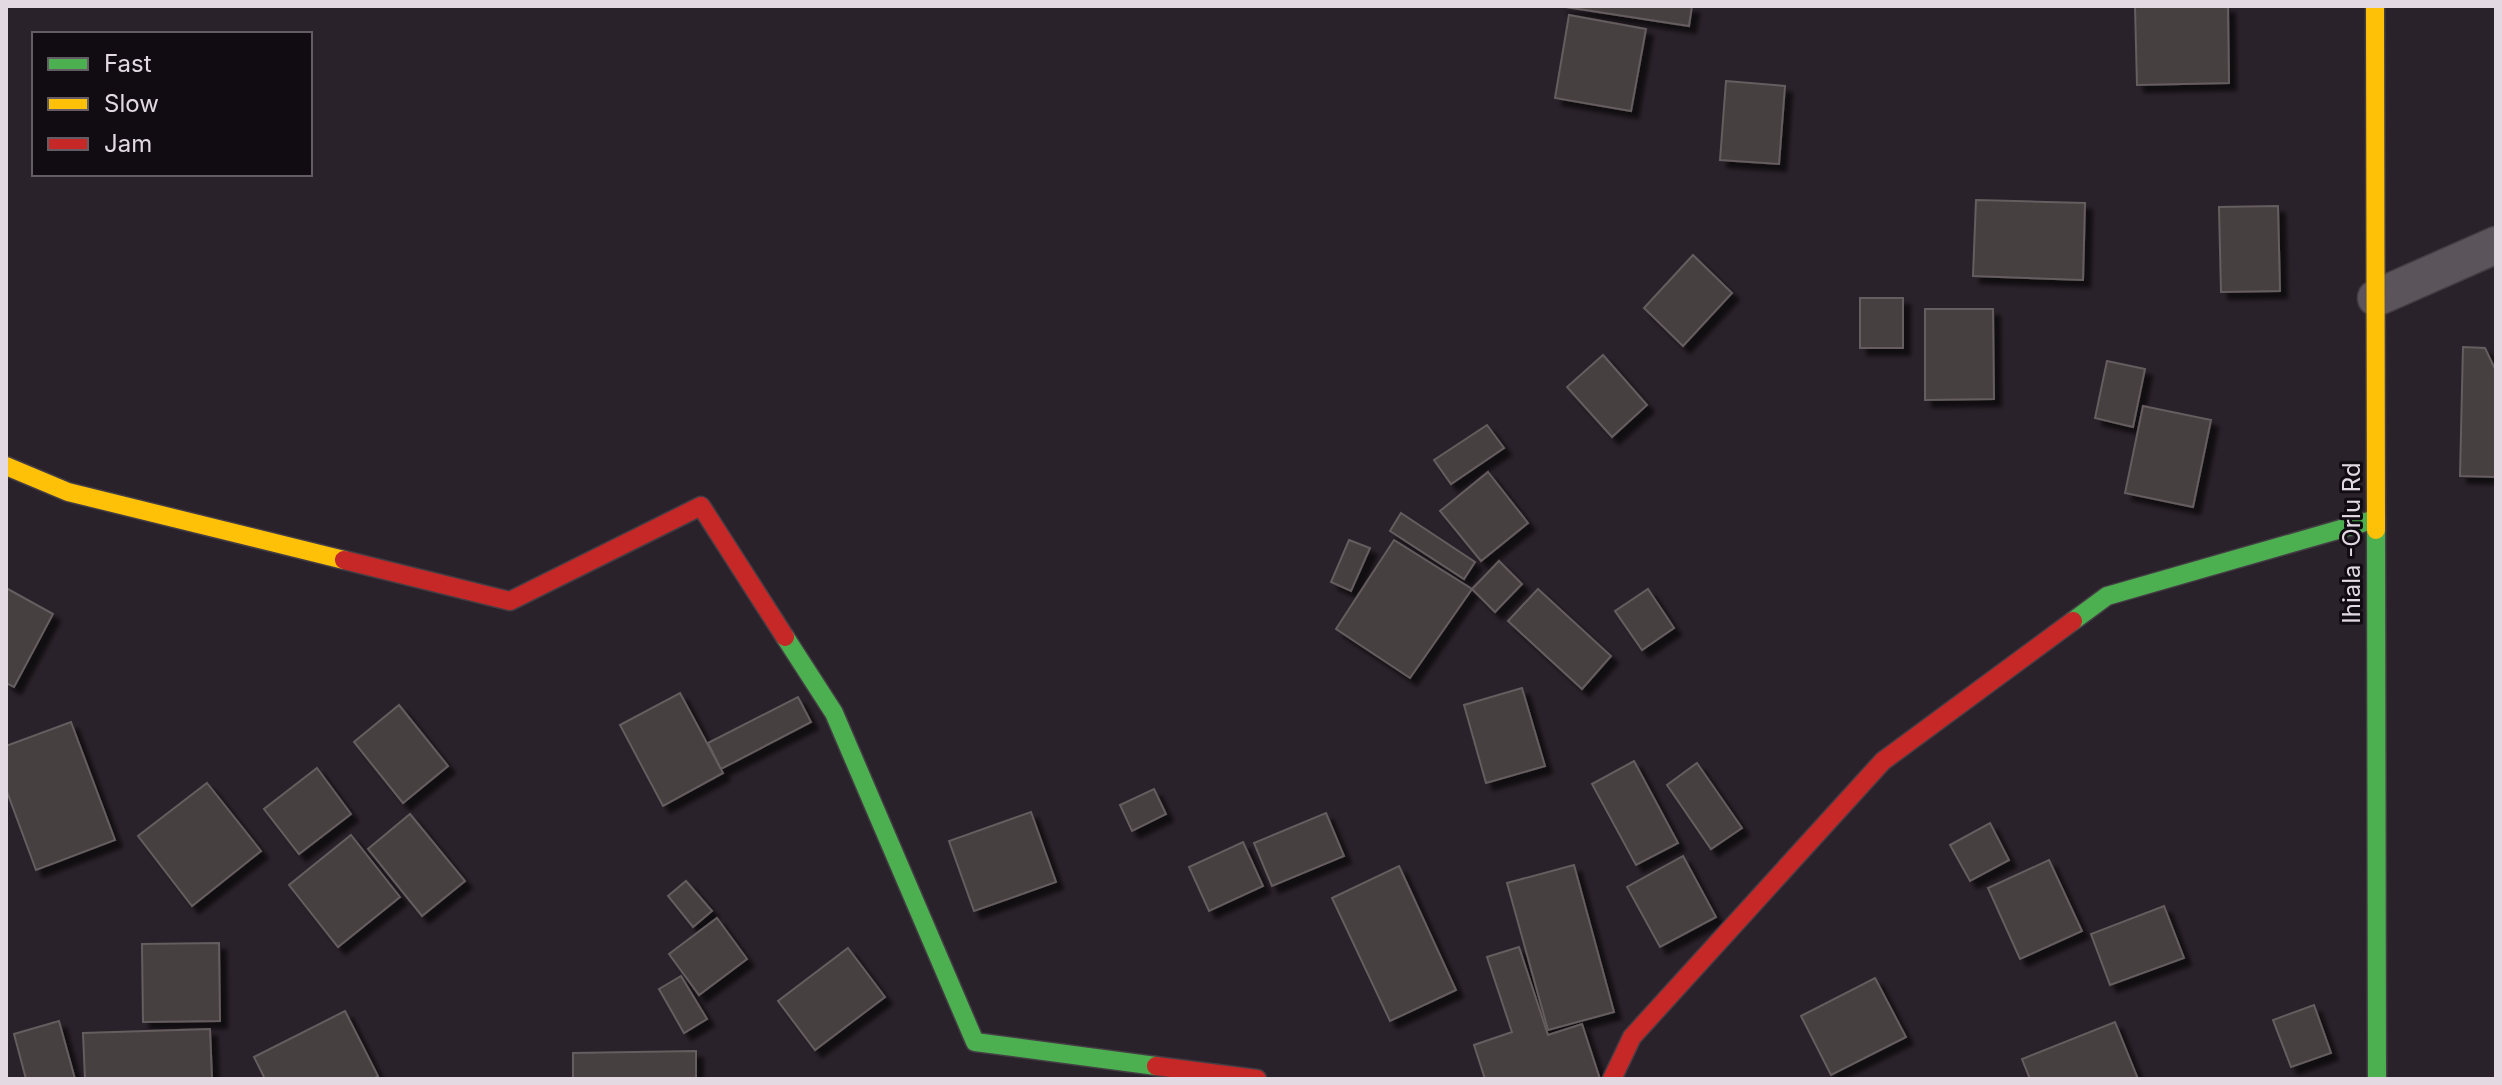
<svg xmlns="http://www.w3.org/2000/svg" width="2502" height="1085" font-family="Inter,sans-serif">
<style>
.building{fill:#463f3f;stroke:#655d5e;stroke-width:2;filter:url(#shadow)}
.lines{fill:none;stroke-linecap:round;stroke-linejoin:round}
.street-casing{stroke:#443d44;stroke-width:39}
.fast-casing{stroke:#443d44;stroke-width:21}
.slow-casing{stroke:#443d44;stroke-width:21}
.jam-casing{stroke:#443d44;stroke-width:21}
.street{stroke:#5b555b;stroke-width:36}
.fast{stroke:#4caf50;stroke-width:18}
.slow{stroke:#ffc107;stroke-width:18}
.jam{stroke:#c62828;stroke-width:18}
.labels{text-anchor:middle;stroke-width:6;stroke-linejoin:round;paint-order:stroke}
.street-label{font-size:24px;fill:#e2d9e2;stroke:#110b12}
</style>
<defs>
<filter id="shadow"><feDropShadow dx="7" dy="7" stdDeviation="2" flood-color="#0009"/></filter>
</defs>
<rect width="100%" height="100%" fill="#2a222a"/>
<!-- building -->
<g class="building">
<polygon points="1559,6 1692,6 1689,26"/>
<polygon points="2135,6 2228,6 2229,83 2137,85"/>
<polygon points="1569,15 1646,29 1631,111 1555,98"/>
<polygon points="1726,81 1785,86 1779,164 1720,160"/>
<polygon points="1976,200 2085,203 2083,280 1973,276"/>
<polygon points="2278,206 2280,291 2221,292 2219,207"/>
<polygon points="1693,255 1732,293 1683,346 1644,308"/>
<rect x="1860" y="298" width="43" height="50"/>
<polygon points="1925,309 1993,309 1994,399 1925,400"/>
<polygon points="2463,347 2485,348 2496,371 2496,477 2460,476"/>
<polygon points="1603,355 1647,405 1612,437 1567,387"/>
<polygon points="2107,361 2145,369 2133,427 2095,418"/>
<polygon points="2143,406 2211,420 2193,507 2125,493"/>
<polygon points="1487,425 1504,448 1451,484 1434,460"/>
<polygon points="1488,472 1528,523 1481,561 1440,511"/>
<polygon points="1401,513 1475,562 1464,579 1390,531"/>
<polygon points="1349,540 1370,548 1351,591 1331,582"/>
<polygon points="1394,540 1472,589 1410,678 1336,629"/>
<polygon points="1499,561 1522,584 1495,612 1472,589"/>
<polygon points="6,588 53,614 14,687 6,683"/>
<polygon points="1538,589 1611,656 1582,689 1508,621"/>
<polygon points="1648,589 1674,628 1642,650 1615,611"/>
<polygon points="1522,688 1545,766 1486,783 1464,705"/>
<polygon points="680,693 723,773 663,806 620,725"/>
<polygon points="798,697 811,722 721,769 708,743"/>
<polygon points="399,705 448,766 403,803 354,742"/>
<polygon points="71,722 115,840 36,870 6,789 6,746"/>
<polygon points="1634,761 1678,843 1636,865 1592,784"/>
<polygon points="1697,763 1742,828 1711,849 1667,785"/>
<polygon points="317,768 351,814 299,854 264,809"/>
<polygon points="207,783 261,851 192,906 138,836"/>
<polygon points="1154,789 1166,814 1132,831 1120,805"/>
<polygon points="1031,812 1056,882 974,911 949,841"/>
<polygon points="1326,813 1344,856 1272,886 1254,843"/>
<polygon points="410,814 465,881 422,916 368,849"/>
<polygon points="1990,823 2009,860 1970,881 1950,845"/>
<polygon points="351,835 400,897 338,947 289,885"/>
<polygon points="1243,842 1263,886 1209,911 1189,867"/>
<polygon points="1683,856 1716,917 1660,947 1627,887"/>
<polygon points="2049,860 2082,931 2020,959 1988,888"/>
<polygon points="1574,865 1614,1012 1548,1030 1507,883"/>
<polygon points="1399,866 1456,990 1390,1021 1332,898"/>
<polygon points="686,881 712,911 693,927 668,896"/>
<polygon points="2164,906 2184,958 2110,985 2091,934"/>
<polygon points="717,918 747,959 699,995 669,954"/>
<polygon points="219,943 220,1021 143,1022 142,944"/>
<polygon points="1519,947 1548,1035 1582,1024 1600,1079 1485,1079 1474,1045 1512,1032 1487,957"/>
<polygon points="848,948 885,997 815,1050 778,1001"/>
<polygon points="681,976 707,1019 684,1033 659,989"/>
<polygon points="1875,978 1906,1037 1831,1075 1801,1016"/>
<polygon points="2314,1005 2331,1053 2291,1067 2273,1020"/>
<polygon points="345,1011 378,1076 373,1079 265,1079 254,1057"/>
<polygon points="59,1021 75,1079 26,1079 14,1034"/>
<polygon points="2115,1022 2138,1079 2030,1079 2022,1059"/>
<polygon points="210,1029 212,1079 85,1079 83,1033"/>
<polygon points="696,1051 696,1079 573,1079 573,1053"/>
</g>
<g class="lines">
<!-- street casing -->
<g class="street-casing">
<polyline id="street" points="2376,298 2496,245"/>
</g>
<!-- fast casing -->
<g class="fast-casing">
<g id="fast">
<polyline points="2376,530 2377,1079"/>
<polyline points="2073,621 2107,596 2376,519"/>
<polyline points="785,637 834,713 975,1042 1156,1066"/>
</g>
</g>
<!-- slow casing -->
<g class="slow-casing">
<g id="slow">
<polyline points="2375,6 2376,530"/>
<polyline points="6,466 68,492 344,560"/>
</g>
</g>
<!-- jam casing -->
<g class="jam-casing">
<g id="jam">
<polyline points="344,560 510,601 701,506 785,637"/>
<polyline points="1156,1066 1257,1079"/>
<polyline points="1612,1079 1632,1037 1883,761 2073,621"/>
</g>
</g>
<!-- street -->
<use href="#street" class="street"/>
<!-- fast -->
<use href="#fast" class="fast"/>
<!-- slow -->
<use href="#slow" class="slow"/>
<!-- jam -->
<use href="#jam" class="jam"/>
</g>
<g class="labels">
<!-- street labels -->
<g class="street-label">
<text transform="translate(2352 543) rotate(-90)" y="8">Ihiala -Orlu Rd</text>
</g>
</g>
<!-- border -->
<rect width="2502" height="1085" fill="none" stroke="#e2d9e2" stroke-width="16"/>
<!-- legend -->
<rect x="32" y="32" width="280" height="144" fill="#110b12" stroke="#655d65" stroke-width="2"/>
<rect x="48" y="58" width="40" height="12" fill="#4caf50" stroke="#655d65" stroke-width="2"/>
<text x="104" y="72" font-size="24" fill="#e2d9e2">Fast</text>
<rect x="48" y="98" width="40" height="12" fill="#ffc107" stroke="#655d65" stroke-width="2"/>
<text x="104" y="112" font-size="24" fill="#e2d9e2">Slow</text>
<rect x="48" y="138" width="40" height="12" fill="#c62828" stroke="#655d65" stroke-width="2"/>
<text x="104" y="152" font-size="24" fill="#e2d9e2">Jam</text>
</svg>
